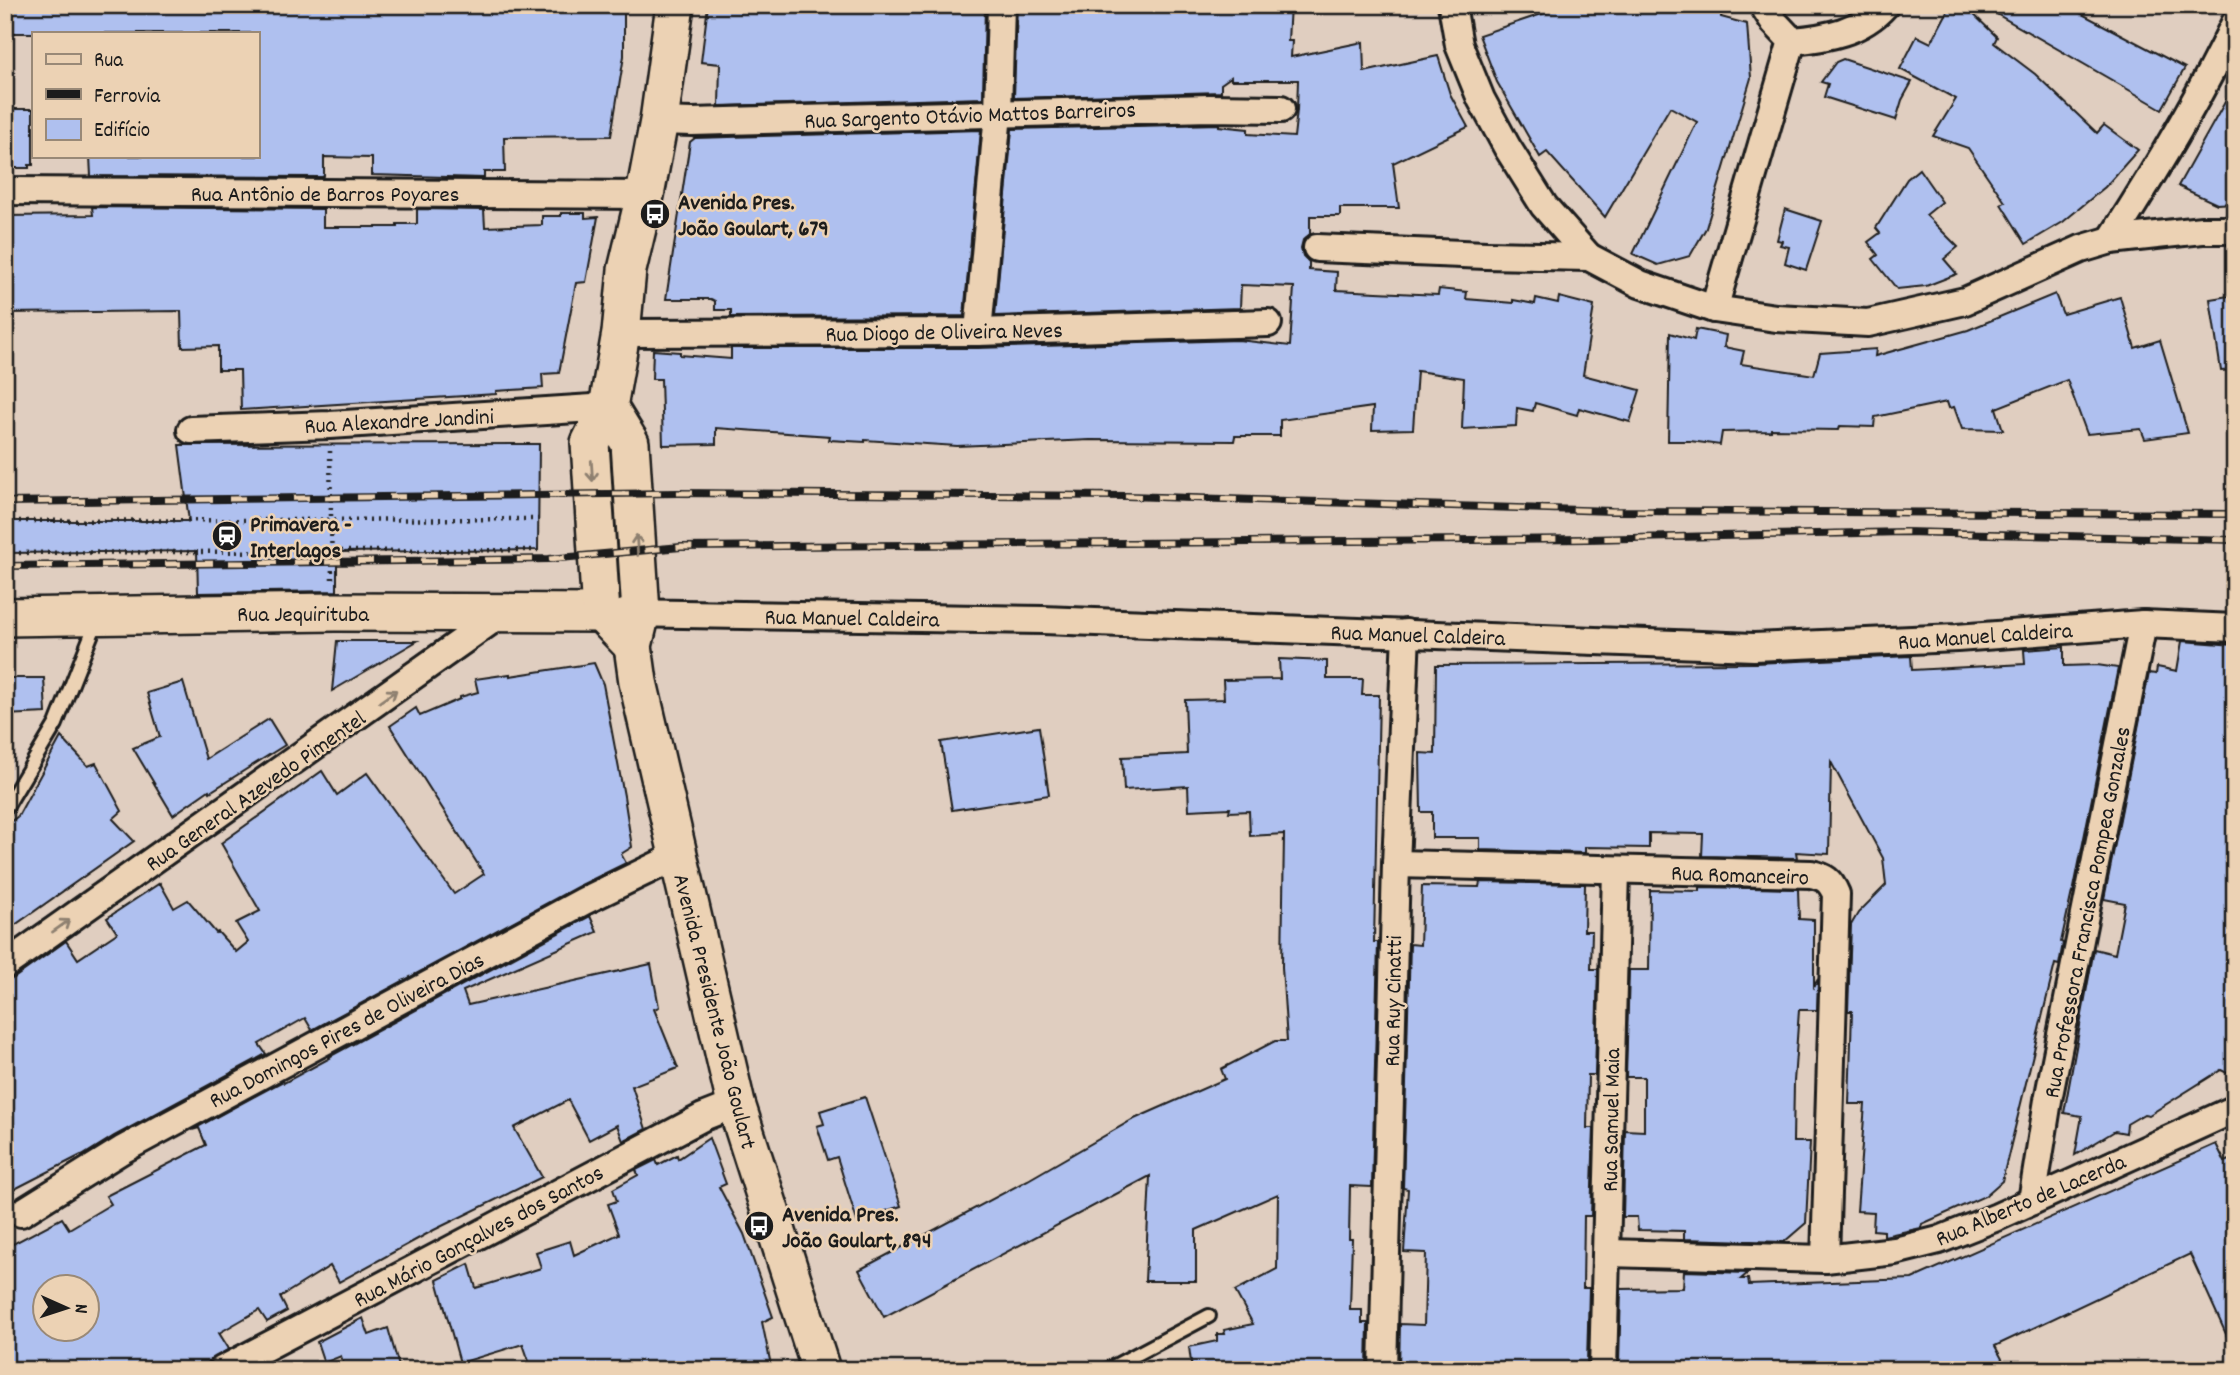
<svg xmlns="http://www.w3.org/2000/svg" width="2240" height="1375" font-family="Dekko,sans-serif">
<style>
.building{fill:#afc0ef;stroke:#1c1c1c;stroke-width:2;fill-rule:evenodd}
.lines{fill:none;stroke-linecap:round;stroke-linejoin:round}
.lane-casing{stroke:#1c1c1c;stroke-width:18}
.street-casing{stroke:#1c1c1c;stroke-width:32}
.secondary-casing{stroke:#1c1c1c;stroke-width:42}
.path{stroke:#1c1c1c;stroke-width:4.5;stroke-dasharray:2 5;stroke-linecap:butt}
.lane{stroke:#ecd2b4;stroke-width:12}
.street{stroke:#ecd2b4;stroke-width:26}
.secondary{stroke:#ecd2b4;stroke-width:37}
.rail-casing{stroke:#1c1c1c;stroke-width:8}
.rail{stroke:#ecd2b4;stroke-width:5;stroke-dasharray:16;stroke-linecap:butt}
.oneway{stroke:#8e8070}
.labels{text-anchor:middle;stroke-width:5;stroke-linejoin:round;paint-order:stroke}
.street-label{font-size:23px;fill:#1c1c1c;stroke:#ecd2b4}
.poi-label{font-size:23px;font-weight:bold;fill:#1c1c1c;stroke:#ecd2b4;text-anchor:start}
</style>
<rect width="100%" height="100%" fill="#e0cec0"/>
<filter id="ink" filterUnits="userSpaceOnUse"><feTurbulence type="fractalNoise" baseFrequency=".0143" numOctaves="2"/><feDisplacementMap in="SourceGraphic" scale="14" xChannelSelector="R" yChannelSelector="G"/><feConvolveMatrix kernelMatrix="1 2 1 2 8 2 1 2 1" color-interpolation-filters="sRGB"/></filter>
<g filter="url(#ink)">
<!-- building -->
<g class="building">
<polygon points="5,5 624,5 624,56 611,136 504,137 505,172 484,172 484,178 372,175 372,158 324,157 324,176 322,177 91,176 90,156 257,156 257,33 5,33"/>
<polygon points="708,5 985,5 983,98 719,106 720,64 701,62"/>
<polygon points="1017,5 1290,5 1288,41 1292,41 1291,57 1363,42 1364,72 1438,56 1450,94 1468,127 1393,163 1399,208 1340,208 1340,216 1310,216 1310,234 1303,240 1301,248 1303,256 1309,262 1309,270 1337,272 1336,290 1438,295 1439,289 1467,292 1466,299 1490,301 1513,303 1513,300 1535,304 1536,298 1558,303 1559,297 1594,306 1583,375 1640,390 1630,422 1579,408 1577,415 1535,403 1533,411 1517,408 1516,426 1462,429 1464,378 1417,371 1413,429 1372,430 1373,407 1280,420 1280,436 1235,436 1234,441 1090,440 957,446 865,440 865,442 829,440 830,436 716,428 716,444 663,445 661,379 652,379 653,350 680,352 680,355 731,359 731,348 978,348 1238,340 1290,346 1294,287 1241,285 1240,308 995,316 1012,129 1219,124 1219,126 1248,129 1248,134 1294,137 1297,110 1298,80 1231,80 1231,77 1221,84 1221,92 1014,98"/>
<polygon points="1569,5 1722,5 1721,17 1747,24 1751,78 1706,228 1690,256 1658,265 1633,254 1697,122 1670,107 1605,217 1547,152 1540,157 1497,82 1479,35"/>
<polygon points="1951,5 1964,5 1997,37 1994,43 2035,74 2097,133 2104,125 2138,150 2105,187 2063,222 2026,244 2001,204 2005,202 1968,148 1933,136 1956,99 1900,69 1917,36 1931,43"/>
<polygon points="1981,5 2065,5 2185,68 2162,109"/>
<polygon points="1843,59 1912,82 1902,100 1896,120 1824,97 1828,84 1821,82 1836,62"/>
<polygon points="2235,84 2235,203 2217,204 2178,186"/>
<polygon points="5,109 33,109 33,165 29,165 29,168 5,168"/>
<polygon points="981,130 964,316 731,317 731,310 715,310 715,301 711,299 666,299 690,142 695,138"/>
<polygon points="1919,169 1942,202 1926,215 1958,247 1944,259 1957,274 1926,286 1897,289 1873,259 1878,255 1868,242 1880,233 1876,228 1907,179"/>
<polygon points="92,207 323,209 323,227 397,227 397,224 417,224 417,209 484,210 485,227 542,225 542,216 561,216 561,213 585,213 585,218 598,217 586,282 576,283 559,373 542,374 543,388 496,391 496,394 241,410 240,370 218,370 218,346 182,347 181,311 5,313 5,216 93,215"/>
<polygon points="1785,209 1822,221 1806,270 1785,263 1789,247 1780,245 1782,241 1777,240"/>
<polygon points="2055,294 2063,314 2120,297 2135,348 2160,340 2188,433 2145,439 2141,429 2087,434 2067,380 1996,408 2003,430 1962,429 1954,407 1949,408 1947,402 1875,417 1874,427 1840,426 1839,430 1771,429 1771,431 1722,432 1720,445 1690,441 1668,441 1670,333 1694,340 1696,329 1726,335 1724,347 1744,351 1741,364 1814,375 1820,353 1876,349 1875,356 1968,330"/>
<polygon points="2235,295 2235,370 2221,371 2210,299"/>
<polygon points="539,444 538,550 337,552 337,591 198,593 197,551 5,553 5,521 189,521 179,445"/>
<polygon points="337,641 417,641 332,691"/>
<polygon points="2182,641 2235,645 2235,1077 2221,1070 2149,1115 2144,1114 2127,1124 2126,1133 2115,1131 2075,1155 2082,1116 2064,1113 2094,949 2115,954 2125,903 2104,899 2149,673 2156,674 2157,667 2177,671"/>
<polygon points="2064,647 2064,666 2097,665 2118,668 2073,893 2072,892 2061,942 2063,943 2059,965 2055,964 2002,1181 1985,1196 1922,1224 1921,1228 1884,1236 1884,1231 1873,1230 1874,1212 1857,1211 1865,1104 1849,1104 1852,1011 1848,1011 1851,925 1858,913 1886,885 1883,858 1831,762 1829,854 1796,852 1797,858 1702,856 1703,834 1649,833 1649,848 1585,847 1585,853 1480,850 1480,838 1432,838 1432,812 1421,812 1420,753 1435,754 1436,665 1755,663 1911,656 1912,670 2025,664 2024,650"/>
<polygon points="1279,659 1327,661 1327,679 1363,679 1362,695 1379,695 1374,942 1378,942 1372,1187 1350,1186 1349,1239 1352,1239 1350,1310 1362,1310 1362,1323 1368,1323 1367,1370 1192,1370 1189,1347 1217,1341 1217,1334 1225,1334 1224,1330 1253,1324 1235,1291 1277,1269 1278,1194 1196,1230 1196,1281 1145,1281 1150,1176 884,1317 859,1270 1028,1180 1132,1120 1225,1079 1221,1069 1275,1041 1287,1041 1282,967 1284,834 1250,836 1249,811 1229,812 1230,808 1189,810 1188,786 1124,790 1122,757 1187,754 1185,700 1224,699 1223,680 1280,679"/>
<polygon points="594,663 603,684 624,796 632,847 621,854 626,863 577,887 312,1030 305,1018 259,1044 266,1054 114,1136 82,1156 81,1155 5,1194 5,981 14,978 66,941 78,959 117,933 107,918 160,883 174,908 188,900 216,933 218,932 236,952 248,942 236,923 260,911 221,843 322,771 337,795 367,773 454,894 484,874 390,726 416,708 420,716 460,699 460,697 478,692 475,679 510,674 510,676"/>
<polygon points="5,678 44,678 46,713 5,715"/>
<polygon points="183,682 206,759 269,719 285,745 210,792 209,790 173,815 133,748 160,737 147,693"/>
<polygon points="1039,727 1049,795 952,810 941,742"/>
<polygon points="61,737 88,766 96,763 122,811 113,819 134,841 5,932 5,826 18,816"/>
<polygon points="1480,882 1585,884 1584,931 1592,931 1591,969 1598,969 1595,1075 1588,1075 1587,1128 1594,1128 1591,1216 1584,1216 1583,1288 1589,1288 1587,1363 1569,1363 1569,1370 1399,1370 1400,1324 1424,1325 1426,1253 1404,1252 1408,1189 1403,1188 1410,944 1420,945 1422,886 1479,887"/>
<polygon points="1700,887 1798,889 1799,919 1814,920 1814,986 1818,979 1817,1010 1799,1010 1794,1082 1793,1142 1810,1142 1806,1223 1784,1242 1684,1239 1684,1231 1638,1230 1637,1217 1623,1217 1625,1130 1644,1131 1644,1077 1626,1077 1629,970 1649,970 1650,890 1700,891"/>
<path d="M590,916L597,932L463,991L468,1005L651,964L659,1007L654,1009L678,1068L632,1086L646,1129L623,1141L617,1125L589,1140L568,1100L514,1128L542,1177L434,1230L339,1282L330,1266L280,1297L287,1311L267,1322L259,1310L219,1333L229,1349L209,1361L206,1370H16L13,1365L5,1369V1248L62,1218L69,1229L111,1204L106,1196L206,1145L199,1128L192,1130L283,1081L284,1083L330,1058L329,1057ZM46,1287H88V1329H46Z"/>
<polygon points="865,1097 901,1206 857,1221 837,1157 828,1160 817,1126 824,1124 820,1111"/>
<polygon points="709,1138 726,1184 719,1187 744,1234 773,1317 762,1322 772,1370 532,1370 523,1344 460,1363 437,1280 469,1264 476,1288 541,1268 536,1252 570,1241 574,1255 619,1234 608,1204 617,1201 613,1189 638,1175 636,1170 656,1160 658,1165 677,1155 678,1159"/>
<polygon points="2216,1144 2225,1162 2235,1158 2235,1354 2190,1254 1995,1346 2008,1370 1624,1370 1624,1364 1619,1364 1621,1289 1683,1288 1684,1271 1748,1273 1741,1279 1748,1279 1749,1285 1912,1279"/>
<polygon points="363,1318 369,1335 388,1328 400,1370 346,1370 341,1356 324,1363 317,1342"/>
</g>
<g class="lines">
<!-- lane casing -->
<g class="lane-casing">
<g id="lane">
<polyline points="5,809 56,724 98,618"/>
<polyline points="1107,1370 1209,1316"/>
</g>
</g>
<!-- street casing -->
<g class="street-casing">
<g id="street">
<polyline points="1452,5 1459,45 1481,99 1507,147 1544,206 1589,257"/>
<path d="M1792,41C1826,38 1861,32 1885,5"/>
<polyline points="659,121 692,122 1209,108 1281,109"/>
<polyline points="5,191 645,195"/>
<path d="M2111,240C2156,170 2199,99 2235,23"/>
<polyline points="1317,248 1486,255 1589,257 1640,284 1714,309 1776,318 1868,323 1965,301 2081,249 2111,240 2202,230 2235,230"/>
<polyline points="1714,309 1792,41 1774,22 1763,5"/>
<polyline points="978,332 998,113 1001,5"/>
<polyline points="621,333 978,332 1268,323"/>
<polyline points="191,430 330,425 608,407"/>
<polyline points="624,613 1043,620 1754,647 1957,638 2143,624 2235,628"/>
<path d="M1396,864L1811,874C1825,877 1830,880 1836,894L1825,1259"/>
<polyline points="5,965 502,613"/>
<polyline points="2032,1201 2048,1100 2143,624"/>
<polyline points="21,1213 122,1150 584,901 677,856"/>
<polyline points="1608,1253 1825,1259 1895,1251 1939,1240 1997,1217 2235,1109"/>
<polyline points="222,1370 703,1117 736,1104"/>
<polyline points="1383,1370 1396,864 1406,633"/>
<polyline points="1603,1370 1616,870"/>
</g>
</g>
<!-- secondary casing -->
<g class="secondary-casing">
<g id="secondary">
<polyline points="608,407 630,443 641,613 633,646 638,682 736,1104 821,1370"/>
<polyline points="5,617 335,612 601,613"/>
<polyline points="633,646 601,613 590,443 608,407 621,333 627,270 645,195 659,121 675,5"/>
</g>
</g>
<!-- path -->
<g class="path">
<polyline points="330,451 332,579"/>
<polyline points="5,521 538,519"/>
<polyline points="5,553 538,550"/>
</g>
<!-- lane -->
<use href="#lane" class="lane"/>
<!-- street -->
<use href="#street" class="street"/>
<!-- secondary -->
<use href="#secondary" class="secondary"/>
<!-- rail casing -->
<g class="rail-casing">
<g id="rail">
<polyline points="5,502 678,493 1127,496 1612,511 2235,514"/>
<polyline points="5,566 549,559 681,547 1587,539 1905,532 2235,540"/>
</g>
</g>
<!-- rail -->
<use href="#rail" class="rail"/>
</g>
<!-- one-way arrows -->
<defs><path id="oneway-shaft" d="M-6 0H5M1.5-3L5.5 0L1.5 3" fill="none" stroke-width="1.6" stroke-linecap="round" stroke-linejoin="round" transform="scale(1.75)"/></defs>
<g class="oneway">
<use href="#oneway-shaft" transform="translate(592 471) rotate(86)"/>
<use href="#oneway-shaft" transform="translate(637 545) rotate(-94)"/>
<use href="#oneway-shaft" transform="translate(388 696) rotate(-35)"/>
<use href="#oneway-shaft" transform="translate(61 926) rotate(-35)"/>
</g>
</g>
<!-- icons -->
<defs>
<g id="bus-disc" transform="scale(1.575)"><circle r="9.5" fill="#1c1c1c" stroke="#ecd2b4"/><path d="M-5-6H5V4H4V6H2V4H-2V6H-4V4H-5ZM-3.5-4V0h7V-4ZM-3.5 1.2v1.5H-2V1.2ZM2 1.2v1.5H3.5V1.2Z" fill="#fff"/></g>
<g id="station-disc" transform="scale(1.575)"><circle r="9.5" fill="#1c1c1c" stroke="#ecd2b4"/><path d="M-3-6H3Q5-6 5-4V2Q5 4 3 4L4.5 6H3L1.5 4h-3L-3 6H-4.5L-3 4Q-5 4-5 2V-4Q-5-6-3-6ZM-3.5-4v3h7v-3ZM-3.5 1v1.5H-2V1ZM2 1v1.5H3.5V1Z" fill="#fff"/></g>
</defs>
<g fill-rule="evenodd">
<use href="#bus-disc" x="655" y="214"/>
<use href="#station-disc" x="227" y="536"/>
<use href="#bus-disc" x="759" y="1226"/>
</g>
<g class="labels">
<!-- street labels -->
<g class="street-label">
<text transform="translate(970 114) rotate(-2)" y="8">Rua Sargento Otávio Mattos Barreiros</text>
<text x="325" y="201">Rua Antônio de Barros Poyares</text>
<text transform="translate(944 331) rotate(-1)" y="8">Rua Diogo de Oliveira Neves</text>
<text transform="translate(399 420) rotate(-3)" y="8">Rua Alexandre Jandini</text>
<text x="303" y="621">Rua Jequirituba</text>
<text transform="translate(852 617) rotate(1)" y="8">Rua Manuel Caldeira</text>
<text transform="translate(1418 634) rotate(2)" y="8">Rua Manuel Caldeira</text>
<text transform="translate(1985 635) rotate(-4)" y="8">Rua Manuel Caldeira</text>
<text transform="translate(255 790) rotate(-35)" y="8">Rua General Azevedo Pimentel</text>
<text transform="translate(1740 874) rotate(2)" y="8">Rua Romanceiro</text>
<text transform="translate(2086 912) rotate(-79)" y="8">Rua Professora Francisca Pompea Gonzales</text>
<text transform="translate(1392 1001) rotate(-89)" y="8">Rua Ruy Cinatti</text>
<text transform="translate(716 1011) rotate(76)" y="8">Avenida Presidente João Goulart</text>
<text transform="translate(346 1029) rotate(-28)" y="8">Rua Domingos Pires de Oliveira Dias</text>
<text transform="translate(1610 1120) rotate(-89)" y="8">Rua Samuel Maia</text>
<text transform="translate(2030 1199) rotate(-23)" y="8">Rua Alberto de Lacerda</text>
<text transform="translate(478 1235) rotate(-28)" y="8">Rua Mário Gonçalves dos Santos</text>
</g>
<!-- poi labels -->
<g class="poi-label">
<text x="678" y="209">Avenida Pres.<tspan x="678" dy="26">João Goulart, 679</tspan></text>
<text x="250" y="531">Primavera -<tspan x="250" dy="26">Interlagos</tspan></text>
<text x="782" y="1221">Avenida Pres.<tspan x="782" dy="26">João Goulart, 894</tspan></text>
</g>
</g>
<!-- margin -->
<rect width="2240" height="1375" fill="none" stroke="#ecd2b4" stroke-width="28"/>
<rect x="14" y="14" width="2212" height="1347" fill="none" stroke="#1c1c1c" stroke-width="2.5" filter="url(#ink)"/>
<!-- legend -->
<rect x="32" y="32" width="228" height="126" fill="#ecd2b4" stroke="#998977" stroke-width="2"/>
<rect x="46" y="54" width="35" height="10" fill="#ecd2b4" stroke="#998977" stroke-width="2"/>
<text x="94" y="66" font-size="21" fill="#1c1c1c">Rua</text>
<rect x="46" y="89" width="35" height="10" fill="#1c1c1c" stroke="#998977" stroke-width="2"/>
<text x="94" y="102" font-size="21" fill="#1c1c1c">Ferrovia</text>
<rect x="46" y="119" width="35" height="21" fill="#afc0ef" stroke="#998977" stroke-width="2"/>
<text x="94" y="136" font-size="21" fill="#1c1c1c">Edifício</text>
<!-- north arrow -->
<g transform="translate(66 1308) rotate(93)"><circle r="33" fill="#ecd2b4" stroke="#998977" stroke-width="2"/>
<path d="M0-5L12 26L0 18L-12 26Z" fill="#1c1c1c"/>
<text y="-10" font-size="19" font-weight="bold" text-anchor="middle" fill="#1c1c1c">N</text>
</g>
</svg>
